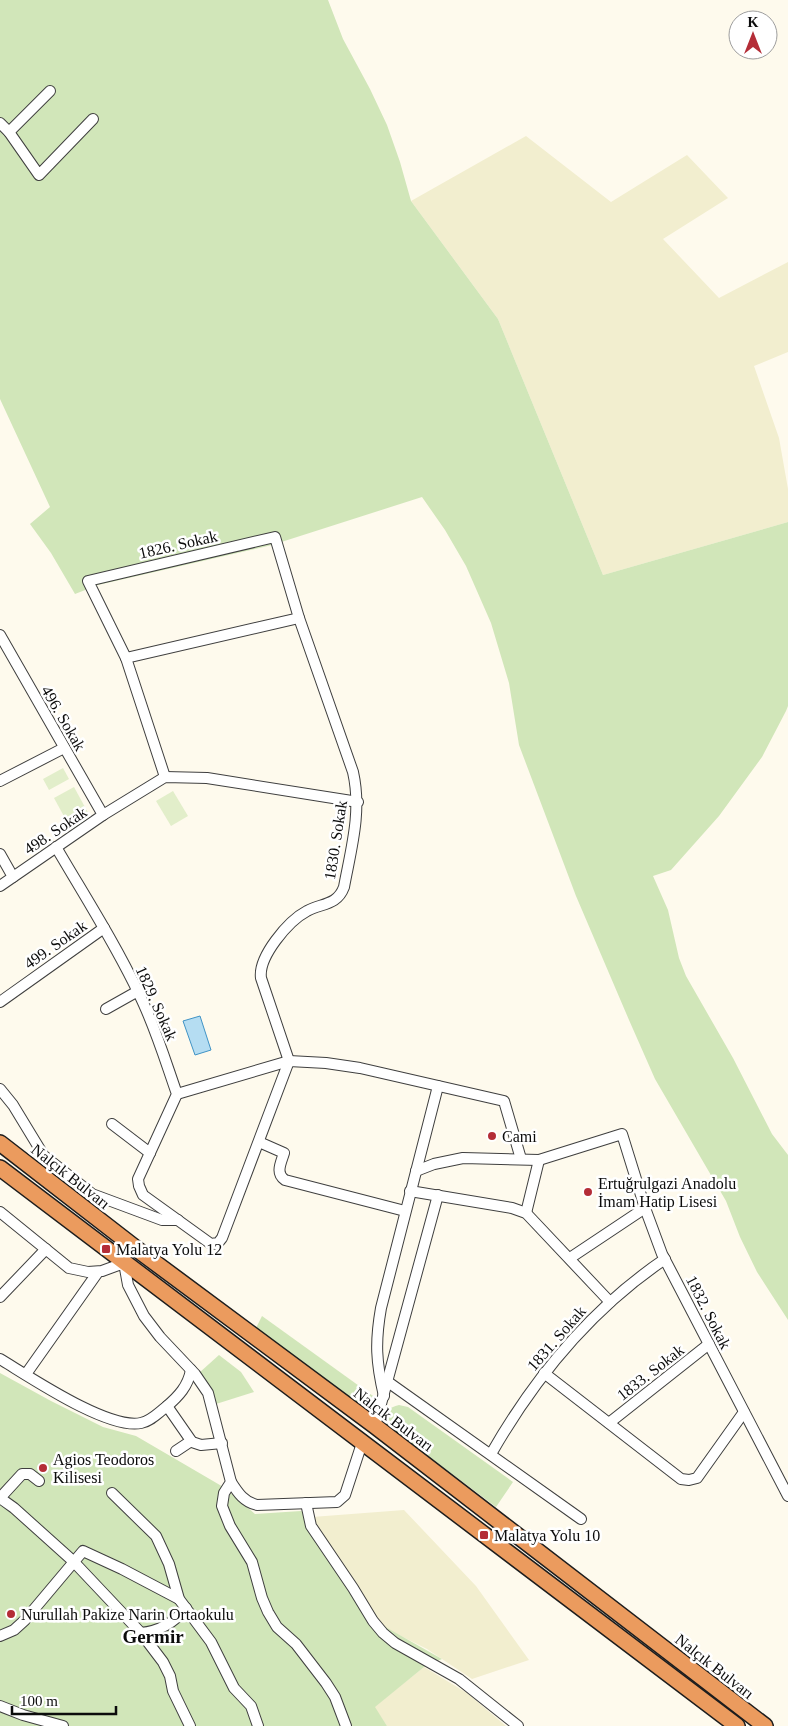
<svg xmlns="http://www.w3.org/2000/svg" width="788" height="1726" font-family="Georgia,serif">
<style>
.farmland{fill:#f2eecf}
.green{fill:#d1e6b9}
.pitch{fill:#e2eeca}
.water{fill:#b5ddf2;stroke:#4093c5}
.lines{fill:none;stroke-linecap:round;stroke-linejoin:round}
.minor-casing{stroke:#3f3f3f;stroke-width:12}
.highway-casing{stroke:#1d1d1d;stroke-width:18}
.minor{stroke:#fff;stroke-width:10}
.highway{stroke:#eb9b5e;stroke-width:15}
.poi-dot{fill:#b42d37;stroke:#fff;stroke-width:2}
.labels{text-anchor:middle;stroke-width:5;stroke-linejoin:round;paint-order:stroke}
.street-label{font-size:16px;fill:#0c0c0c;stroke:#fff}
.poi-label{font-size:16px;fill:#0c0c0c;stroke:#fff;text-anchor:start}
.quarter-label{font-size:19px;font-weight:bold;fill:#0c0c0c;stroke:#fff}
</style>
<rect width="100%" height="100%" fill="#fefaed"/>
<!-- farmland -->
<g class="farmland">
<polygon points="526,136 611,202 687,155 728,198 663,239 719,298 788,262 788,352 754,366 779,438 788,489 788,522 603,575 498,319 411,201"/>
<polygon points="404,1510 476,1586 529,1660 472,1679 427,1649 387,1629 378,1620 313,1525 312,1517"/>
<polygon points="424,1667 467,1693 506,1726 387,1726 374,1707"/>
</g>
<!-- green -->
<g class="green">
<polygon points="0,0 328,0 343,39 370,89 387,125 400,162 411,201 498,319 603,575 788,522 788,706 786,711 762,757 719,816 671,870 653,876 668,910 679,958 686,976 733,1058 772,1134 788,1155 788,1320 757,1272 740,1237 726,1201 655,1079 629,1020 576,896 519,745 509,683 491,623 466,566 445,530 422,497 272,545 98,585 75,594 51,553 30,524 50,507 0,399"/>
<polygon points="262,1316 380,1401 374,1417 256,1328"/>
<polygon points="219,1355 241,1372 254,1392 216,1404 199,1373"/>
<polygon points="0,1373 51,1401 103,1427 136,1436 225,1488 255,1514 301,1511 312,1517 313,1525 382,1625 442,1659 424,1667 375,1707 387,1726 0,1726"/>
<path d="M399,1405L408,1407L513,1482L496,1507L383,1422C385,1413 389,1407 399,1405Z"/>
</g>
<!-- pitch -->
<g class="pitch">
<polygon points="63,768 69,779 49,790 43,779"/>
<polygon points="74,787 92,820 72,831 54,798"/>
<polygon points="173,791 188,816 171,826 156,801"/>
</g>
<!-- water -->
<polygon class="water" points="200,1016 211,1050 195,1055 183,1021"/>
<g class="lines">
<!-- minor casing -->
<g class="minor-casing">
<g id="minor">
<polyline points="0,123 9,132 39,175 93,119"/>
<polyline points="9,132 50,91"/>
<polygon points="275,537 299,618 126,658 88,581"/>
<polyline points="0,635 103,815"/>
<polyline points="126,658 165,777"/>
<polyline points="0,781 64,748"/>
<path d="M56,847C84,895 115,943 139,994C155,1026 165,1060 177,1094L138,1179L139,1186L143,1195L211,1244L218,1243L222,1238L289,1061L261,978C258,957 288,921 307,911C321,903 337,906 344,887C351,849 362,812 353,772L299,618"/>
<polyline points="0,854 13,877"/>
<polyline points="0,886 103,815 165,777 207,778 358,802"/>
<polyline points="0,1002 104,928"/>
<polyline points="106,1009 138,991"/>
<polyline points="0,1089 13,1105 44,1156 92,1194 162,1220 178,1220"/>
<polyline points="177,1094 289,1061 326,1063 360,1068 504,1101 521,1159"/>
<polyline points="112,1124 150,1153"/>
<path d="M259,1142L284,1153C281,1163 275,1173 285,1180L405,1211"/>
<polyline points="416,1171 434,1164 463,1158 539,1160 622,1134 645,1208 662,1254 788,1496"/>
<polyline points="410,1191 512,1208 526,1213 610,1302"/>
<polyline points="0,1212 69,1268 88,1272 102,1271 124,1263 128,1285 144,1316 160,1337 195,1374 208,1393 231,1482 224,1493 222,1506 230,1526 252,1562 262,1598 268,1612 277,1627 296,1644 326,1683 335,1697 346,1726"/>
<polyline points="526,1213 539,1160"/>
<polyline points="570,1258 645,1208"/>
<polyline points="0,1297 46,1249"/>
<path d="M0,1359C30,1377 108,1430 141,1423C151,1421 158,1413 166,1407C179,1396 188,1386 191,1370"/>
<polyline points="544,1373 681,1479 689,1480 697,1478 744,1412"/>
<polyline points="26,1374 98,1272"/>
<polyline points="388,1382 581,1519"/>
<path d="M384,1396C376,1362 375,1342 381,1308L438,1086"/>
<polyline points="167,1406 192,1442 201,1445 222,1443"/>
<polyline points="609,1423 709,1344"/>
<polyline points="375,1426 438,1195"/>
<polyline points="176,1451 191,1441"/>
<path d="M491,1454C535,1377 591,1309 665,1259"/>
<path d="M231,1482C238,1493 244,1502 257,1505L337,1502L345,1495L362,1443"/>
<polyline points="112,1493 156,1536 169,1564 179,1599 211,1642 234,1688 251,1706 258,1726"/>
<polyline points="0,1498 14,1508 73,1561 141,1633 163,1662 170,1676 173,1691 190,1726"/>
<polyline points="0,1498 22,1474 30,1474 39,1481"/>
<polyline points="306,1503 311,1526 353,1588 373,1621 383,1633 395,1643 459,1679 518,1726"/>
<path d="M141,1633C160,1631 174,1623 186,1608"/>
<polyline points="0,1636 14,1630 25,1620 83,1551 122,1569 179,1599"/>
<polyline points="0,1706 23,1715 63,1726"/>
</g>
</g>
<!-- highway casing -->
<g class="highway-casing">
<g id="highway">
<polyline points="0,1143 142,1253 375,1426 765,1726"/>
<polyline points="0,1168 737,1726"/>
</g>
</g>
<!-- minor -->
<use href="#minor" class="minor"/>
<!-- highway -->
<use href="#highway" class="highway"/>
</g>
<!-- markers -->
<g class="poi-dot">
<circle cx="492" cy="1136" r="5"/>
<circle cx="588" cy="1192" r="5"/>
<rect x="101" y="1244" width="10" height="10" rx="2.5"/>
<circle cx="43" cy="1468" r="5"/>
<rect x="479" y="1530" width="10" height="10" rx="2.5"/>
<circle cx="11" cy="1614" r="5"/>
</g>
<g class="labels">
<!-- street labels -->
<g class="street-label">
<text transform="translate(178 544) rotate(-13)" y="6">1826. Sokak</text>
<text transform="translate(64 718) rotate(60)" y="6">496. Sokak</text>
<text transform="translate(55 830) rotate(-34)" y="6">498. Sokak</text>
<text transform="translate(335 840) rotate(-81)" y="6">1830. Sokak</text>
<text transform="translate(55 944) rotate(-35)" y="6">499. Sokak</text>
<text transform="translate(157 1003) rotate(66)" y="6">1829. Sokak</text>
<text transform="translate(71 1176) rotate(38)" y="6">Nalçık Bulvarı</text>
<text transform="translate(709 1312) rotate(63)" y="6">1832. Sokak</text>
<text transform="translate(556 1338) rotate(-49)" y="6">1831. Sokak</text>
<text transform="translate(650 1372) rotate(-38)" y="6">1833. Sokak</text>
<text transform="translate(394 1419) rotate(37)" y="6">Nalçık Bulvarı</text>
<text transform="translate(715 1666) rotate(38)" y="6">Nalçık Bulvarı</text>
</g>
<!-- poi labels -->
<g class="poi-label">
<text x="502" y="1142">Cami</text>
<text x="598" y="1189">Ertuğrulgazi Anadolu<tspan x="598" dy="18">İmam Hatip Lisesi</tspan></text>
<text x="116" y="1255">Malatya Yolu 12</text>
<text x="53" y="1465">Agios Teodoros<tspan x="53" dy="18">Kilisesi</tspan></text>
<text x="494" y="1541">Malatya Yolu 10</text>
<text x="21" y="1620">Nurullah Pakize Narin Ortaokulu</text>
</g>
<!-- quarter labels -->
<g class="quarter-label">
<text x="153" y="1643">Germir</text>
</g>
</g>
<!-- north arrow -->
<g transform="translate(753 35)"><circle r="24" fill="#ffffff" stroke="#9e9e9e"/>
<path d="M0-4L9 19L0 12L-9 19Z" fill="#b42d37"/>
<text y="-8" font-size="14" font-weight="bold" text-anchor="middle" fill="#0c0c0c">K</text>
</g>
<!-- scale -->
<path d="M12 1706v8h104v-8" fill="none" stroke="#0c0c0c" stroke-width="2.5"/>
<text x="20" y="1706" font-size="15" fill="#0c0c0c" stroke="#ffffff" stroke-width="4" paint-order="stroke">100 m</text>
</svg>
